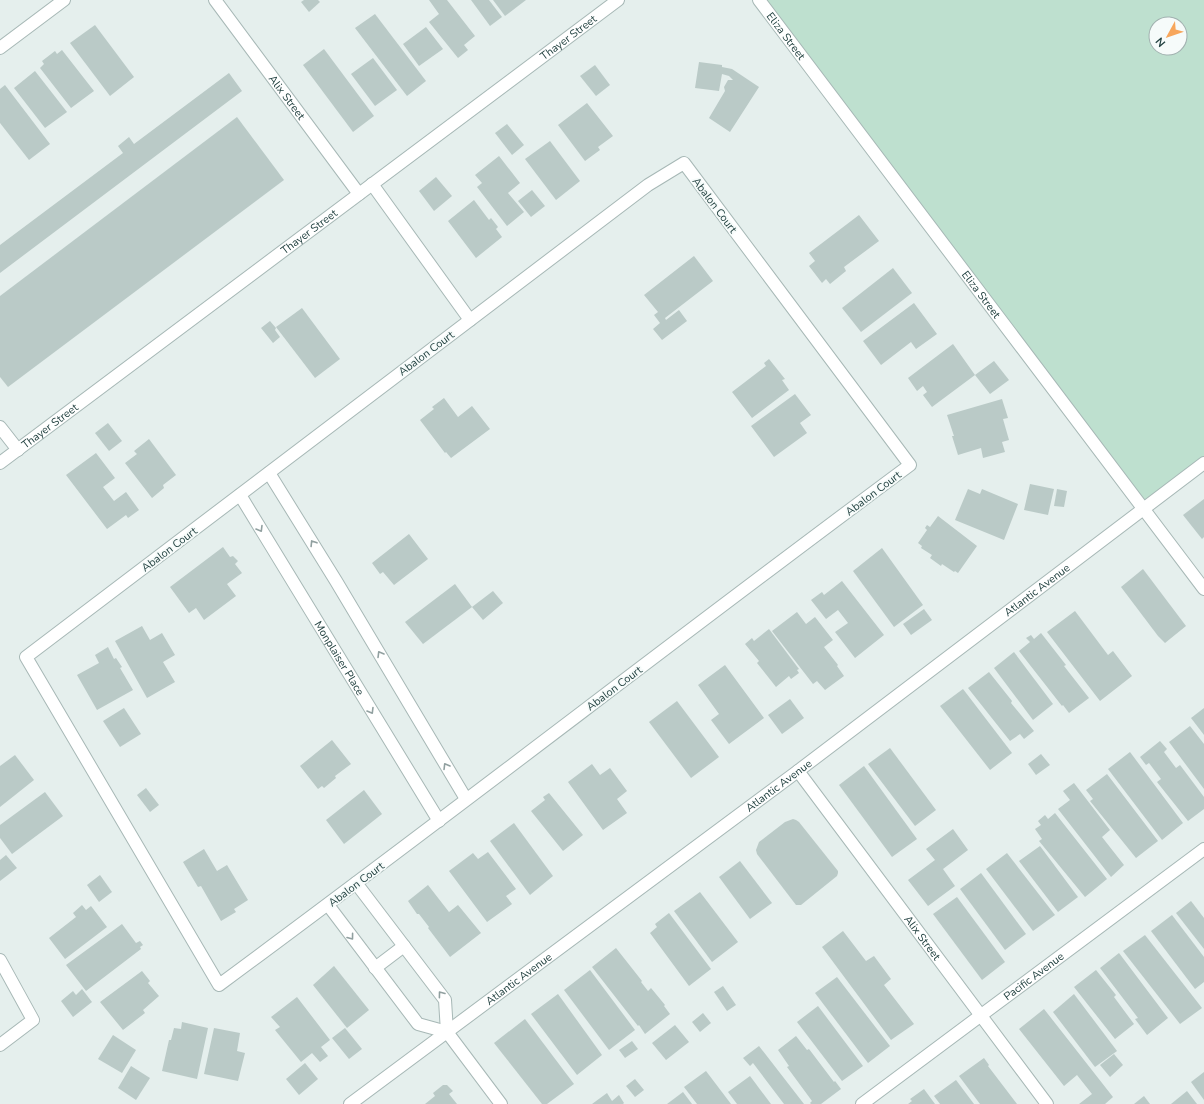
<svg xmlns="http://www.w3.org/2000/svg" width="1204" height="1104" font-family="'Nunito Sans',sans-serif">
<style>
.green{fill:#bee0cf;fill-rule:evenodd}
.building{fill:#bacac7}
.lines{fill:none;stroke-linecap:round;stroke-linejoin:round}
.minor-casing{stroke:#a7b8b6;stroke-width:14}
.minor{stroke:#fff;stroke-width:12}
.oneway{stroke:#91a0a0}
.labels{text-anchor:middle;stroke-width:3.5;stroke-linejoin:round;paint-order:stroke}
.street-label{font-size:11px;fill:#234241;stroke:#f6fbfa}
</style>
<rect width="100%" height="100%" fill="#e5efed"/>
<!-- green -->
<path class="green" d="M759,0H1204V463L1143,508ZM1156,24H1180V48H1156Z"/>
<!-- building -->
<g class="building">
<polygon points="304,0 318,0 320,2 309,12 301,2"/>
<polygon points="429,0 447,0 475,36 464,45 468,50 458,58 429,22 439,14"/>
<polygon points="471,0 489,0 502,17 490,26"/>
<polygon points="493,0 526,0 505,16"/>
<polygon points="375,14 426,81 407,96 355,28"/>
<polygon points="95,25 134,77 110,96 70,43"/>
<polygon points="426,27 443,49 419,66 403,44"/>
<polygon points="324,49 374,116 353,132 303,65"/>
<polygon points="62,50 94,91 71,108 40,68 44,64 42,61 55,51 57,54"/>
<polygon points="373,58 397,90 375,106 351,74"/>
<polygon points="699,62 722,65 722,67 732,69 759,87 730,132 709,118 725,91 724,87 728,80 733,80 729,76 722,74 719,91 695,88"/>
<polygon points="595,65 610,85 596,96 580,76"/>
<polygon points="35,71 67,112 45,128 14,88"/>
<polygon points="229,73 242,91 0,273 0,245 123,153 118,146 129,137 134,144"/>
<polygon points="5,85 50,144 29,160 0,123 0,89"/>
<polygon points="587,103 613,136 598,147 600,150 585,161 558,125"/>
<polygon points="237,117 284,180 8,387 0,377 0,296"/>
<polygon points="507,124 524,145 512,155 495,133"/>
<polygon points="550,141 580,181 556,200 525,159"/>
<polygon points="499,156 520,183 508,193 524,212 507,226 477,187 482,183 475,175"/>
<polygon points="436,177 452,196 434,211 419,191"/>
<polygon points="532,190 545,206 531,217 518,201"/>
<polygon points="474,200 489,220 491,218 498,227 496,229 502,237 476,258 448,221"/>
<polygon points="859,215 879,241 844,267 846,271 830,284 826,279 822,283 809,266 815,261 809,253"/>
<polygon points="694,256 713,281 665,318 666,320 679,310 687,321 662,340 653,329 660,323 654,315 658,312 644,295"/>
<polygon points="893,268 912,293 861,332 842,308"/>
<polygon points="914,303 937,334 916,349 911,342 881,365 863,341"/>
<polygon points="302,308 340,359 315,378 276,327"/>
<polygon points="270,321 276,328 275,330 280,337 273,343 261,328"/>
<polygon points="953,344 975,375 932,407 923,395 927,392 923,386 917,391 908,378"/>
<polygon points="769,359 785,379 782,380 789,390 752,418 732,392 766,366 764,363"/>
<polygon points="994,361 1009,380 990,394 975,375"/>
<polygon points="795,394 811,415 800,423 807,433 774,457 751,426"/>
<polygon points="444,398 458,417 472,406 490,429 451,458 446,452 445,453 420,420 434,409 432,407"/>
<polygon points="1002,399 1008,418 1003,419 1009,440 1002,442 1005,452 983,458 981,448 958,455 952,436 954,436 947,415"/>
<polygon points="108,423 122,441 109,451 95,433"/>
<polygon points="149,439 176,475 163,485 164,488 152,498 125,463 137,454 134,451"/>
<polygon points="96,453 115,478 103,487 114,501 126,492 139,510 128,518 126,515 107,529 66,475"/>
<polygon points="1030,484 1054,489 1048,515 1024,510"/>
<polygon points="968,489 980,494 982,489 1018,504 1004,540 955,520"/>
<polygon points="1057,489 1067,491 1064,507 1054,506"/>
<polygon points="1204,499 1204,537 1202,539 1183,515"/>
<polygon points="938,516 977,546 958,573 955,571 954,572 942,564 941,566 930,558 932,555 921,548 922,546 918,543 927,530 925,528 927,525 930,527"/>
<polygon points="409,534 428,559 394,585 383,572 380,574 372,563"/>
<polygon points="223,547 230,557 233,556 238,561 235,564 242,573 227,584 236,596 204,620 196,608 189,613 170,587"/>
<polygon points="882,548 923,605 894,627 853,571"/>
<polygon points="1143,569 1186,626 1165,643 1158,636 1121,587"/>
<polygon points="842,581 884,635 855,658 835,632 848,623 838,610 826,619 811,600 822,592 824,595"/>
<polygon points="455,584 472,607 423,644 405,622"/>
<polygon points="493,591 503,603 483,620 472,607"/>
<polygon points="924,609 932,620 911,635 903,624"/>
<polygon points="1075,611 1108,655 1113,651 1132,676 1100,701 1047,632"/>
<polygon points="797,612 806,624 815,617 833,640 824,647 838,665 837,666 844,676 825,690 817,681 813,684 772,631"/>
<polygon points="142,626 150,640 162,633 175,655 163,662 175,682 147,698 115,641"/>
<polygon points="769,629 799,669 797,670 799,673 791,679 789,676 776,687 757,663 759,661 745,644 752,638 754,641"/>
<polygon points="1041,633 1066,665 1064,666 1089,698 1069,713 1063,705 1062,706 1019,651 1030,642 1026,638 1031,635 1034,639"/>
<polygon points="108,647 114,659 116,658 122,667 120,668 133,690 97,710 77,675 99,663 95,655"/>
<polygon points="1014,652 1053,704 1033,720 994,668"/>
<polygon points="725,665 764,718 729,744 711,720 719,714 698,685"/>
<polygon points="989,672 1012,701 1011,703 1034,731 1024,739 1020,734 1010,741 968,688"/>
<polygon points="963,689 1012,753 990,770 940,706"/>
<polygon points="790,699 804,718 782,734 768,715"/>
<polygon points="677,701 719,757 691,778 649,722"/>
<polygon points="124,708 141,734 120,747 103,721"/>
<polygon points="1204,708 1204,735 1191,718"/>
<polygon points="1190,726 1204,744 1204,789 1169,742"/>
<polygon points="332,740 351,764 335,776 336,778 324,788 322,786 318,789 300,766"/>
<polygon points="1160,741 1167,749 1164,752 1176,768 1180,765 1204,797 1204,809 1188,821 1157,782 1161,779 1149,763 1146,765 1140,757"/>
<polygon points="890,748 936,810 915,826 868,764"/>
<polygon points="1130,752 1183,823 1162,840 1108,769"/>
<polygon points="1041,754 1050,765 1036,775 1028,764"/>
<polygon points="15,755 34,780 0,807 0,766"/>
<polygon points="592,764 600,775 610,768 627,791 617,799 627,813 603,830 568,782"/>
<polygon points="864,766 917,839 892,857 839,785"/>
<polygon points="1107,774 1158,841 1136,858 1090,801 1093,799 1086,790"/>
<polygon points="1074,783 1110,830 1102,837 1124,865 1111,877 1058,809 1070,800 1063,791"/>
<polygon points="146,788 159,805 150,812 137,795"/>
<polygon points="364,790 382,814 344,844 326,820"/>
<polygon points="45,792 63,816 12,854 0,838 0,825"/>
<polygon points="549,793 583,835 563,851 531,811 545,800 543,797"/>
<polygon points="1055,813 1107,879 1085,897 1039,841 1042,839 1035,829 1041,825 1038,821 1045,815 1048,819"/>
<polygon points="793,819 796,820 799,822 838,871 838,873 837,876 801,905 796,905 757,854 756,850 759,842 785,822"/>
<polygon points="514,823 553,876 530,895 490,841"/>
<polygon points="953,829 968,850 943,869 955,886 928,906 908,880 935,860 926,849"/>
<polygon points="1040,846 1078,897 1058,912 1019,861"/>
<polygon points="204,849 217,871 227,865 248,900 234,909 236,912 221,921 201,886 198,887 183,862"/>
<polygon points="488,852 516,889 506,896 512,904 487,922 449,871 473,853 478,859"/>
<polygon points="1007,853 1055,915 1033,931 986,869"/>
<polygon points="6,855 17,868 0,881 0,860"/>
<polygon points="740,861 772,903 750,919 719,877"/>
<polygon points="981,873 1026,934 1005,950 960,889"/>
<polygon points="100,875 112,892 99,902 87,885"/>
<polygon points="428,885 449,912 458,905 481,933 450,957 428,928 429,927 419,914 417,914 408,901"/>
<polygon points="700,892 738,942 712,962 674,911"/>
<polygon points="957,897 1005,962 982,980 933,914"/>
<polygon points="1191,901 1204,918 1204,949 1176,913"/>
<polygon points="82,905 86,910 91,906 107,927 65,959 49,938 76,917 73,913"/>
<polygon points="669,913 711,969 689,986 650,933 657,927 655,924"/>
<polygon points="1172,915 1204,957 1204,982 1195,989 1151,931"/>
<polygon points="122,924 136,943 140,941 143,945 140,947 141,949 86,991 66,965"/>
<polygon points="843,931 866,961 874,956 891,979 884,985 914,1024 891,1040 822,947"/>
<polygon points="1145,935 1202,1008 1180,1024 1123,951"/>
<polygon points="616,948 642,981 641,982 648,991 651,988 665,1005 664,1006 670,1014 645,1034 639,1025 638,1026 592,967"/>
<polygon points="1119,953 1168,1018 1147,1035 1135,1019 1138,1018 1100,968"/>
<polygon points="334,966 369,1010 347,1028 313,985"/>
<polygon points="590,970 635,1030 609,1050 564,990"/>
<polygon points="1096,970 1116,995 1114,997 1134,1024 1115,1039 1074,987"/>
<polygon points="142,971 150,981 148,983 159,996 143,1010 145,1013 123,1030 100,1002"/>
<polygon points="837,977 890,1046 868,1063 815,993"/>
<polygon points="723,986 736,1005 727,1011 714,992"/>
<polygon points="82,989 92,1002 73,1017 61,1001 73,991 76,995"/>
<polygon points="558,994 602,1055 577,1075 531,1014"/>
<polygon points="1074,994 1117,1051 1095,1067 1053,1012"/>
<polygon points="297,997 330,1040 321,1047 328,1056 320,1062 312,1053 301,1062 275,1030 280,1027 271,1017"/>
<polygon points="818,1006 863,1066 842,1081 797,1022"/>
<polygon points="1044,1009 1113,1097 1105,1104 1079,1104 1092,1094 1077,1075 1064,1086 1019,1029"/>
<polygon points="703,1013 711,1023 700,1032 692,1022"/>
<polygon points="525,1019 574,1084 547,1104 542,1104 494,1043"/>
<polygon points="182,1022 208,1028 197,1079 162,1071 169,1040 171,1040 174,1028 181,1029"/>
<polygon points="675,1025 689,1042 666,1060 652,1043"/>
<polygon points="214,1028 240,1033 237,1051 245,1053 238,1081 204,1074"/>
<polygon points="345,1028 362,1049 349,1059 332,1038"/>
<polygon points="113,1035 136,1050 122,1073 98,1059"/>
<polygon points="796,1036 807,1050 809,1049 834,1082 835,1081 841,1089 821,1104 811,1104 810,1103 812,1101 787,1067 789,1066 778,1050"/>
<polygon points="632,1041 638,1049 625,1058 619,1050"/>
<polygon points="759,1046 804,1104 784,1104 753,1063 750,1066 743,1058"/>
<polygon points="1114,1054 1123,1065 1110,1077 1100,1065"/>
<polygon points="984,1058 989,1065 988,1066 1017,1104 980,1104 959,1076"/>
<polygon points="305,1063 318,1079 299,1095 286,1079"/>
<polygon points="131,1066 150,1078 136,1100 118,1088"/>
<polygon points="706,1071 731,1104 697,1104 684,1087"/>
<polygon points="1204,1072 1204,1100 1191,1082"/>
<polygon points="750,1076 771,1104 737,1104 728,1092"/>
<polygon points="635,1079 644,1090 635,1097 626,1086"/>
<polygon points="956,1080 974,1104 940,1104 934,1096"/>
<polygon points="443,1085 447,1085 453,1091 449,1094 457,1104 425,1104 435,1096 433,1093"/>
<polygon points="924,1089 935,1104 908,1104 912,1101 910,1099"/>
<polygon points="1187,1091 1197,1104 1171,1104"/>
<polygon points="683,1092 692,1104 667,1104"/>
<polygon points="607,1093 612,1101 619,1095 624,1103 623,1104 592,1104"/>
<polygon points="1144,1096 1150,1104 1134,1104"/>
</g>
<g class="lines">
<!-- minor casing -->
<g class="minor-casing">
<g id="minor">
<path id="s1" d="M215,0L359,194"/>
<path id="s2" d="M759,0L1204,589"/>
<polyline points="0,48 64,0"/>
<path d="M684,163L910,465C678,637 451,814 219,985L26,657L648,185Z"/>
<polyline points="372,184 470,320"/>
<polyline points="0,427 18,450"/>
<path id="s3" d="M0,463L618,0"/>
<polyline points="269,473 336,581 466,799"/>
<path id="s4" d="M240,495L439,821"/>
<path id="s5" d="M798,771L1047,1104"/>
<polyline points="356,883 445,1000 447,1032 501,1104"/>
<polyline points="328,905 418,1024 447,1032"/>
<polyline points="0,960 33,1020 0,1045"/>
<polyline points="375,968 404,946"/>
<path id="s6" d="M350,1104L798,771L1204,463"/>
<path id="s7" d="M862,1104L1204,849"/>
</g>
</g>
<!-- minor -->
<use href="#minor" class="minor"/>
</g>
<!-- one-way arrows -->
<defs><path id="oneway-chevron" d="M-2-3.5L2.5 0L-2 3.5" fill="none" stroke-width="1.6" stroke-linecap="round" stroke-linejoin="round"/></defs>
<g class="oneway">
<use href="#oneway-chevron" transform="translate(260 529) rotate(59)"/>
<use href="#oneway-chevron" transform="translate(313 543) rotate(-122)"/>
<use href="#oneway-chevron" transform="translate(380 654) rotate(-121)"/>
<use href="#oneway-chevron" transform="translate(371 711) rotate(59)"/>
<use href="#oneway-chevron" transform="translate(446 766) rotate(-121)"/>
<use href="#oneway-chevron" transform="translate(351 937) rotate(53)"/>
<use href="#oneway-chevron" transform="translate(441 994) rotate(-127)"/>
</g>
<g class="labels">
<!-- street labels -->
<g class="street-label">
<text dy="4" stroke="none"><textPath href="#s2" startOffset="45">Eliza Street</textPath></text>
<text dy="4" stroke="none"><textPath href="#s3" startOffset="710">Thayer Street</textPath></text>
<text dy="4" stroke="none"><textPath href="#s1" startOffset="121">Alix Street</textPath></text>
<text transform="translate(715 205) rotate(53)" y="4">Abalon Court</text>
<text dy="4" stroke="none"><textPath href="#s3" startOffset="386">Thayer Street</textPath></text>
<text dy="4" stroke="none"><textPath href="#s2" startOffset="369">Eliza Street</textPath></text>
<text transform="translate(426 353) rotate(-37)" y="4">Abalon Court</text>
<text dy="4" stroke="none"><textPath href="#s3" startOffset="62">Thayer Street</textPath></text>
<text transform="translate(873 493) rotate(-37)" y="4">Abalon Court</text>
<text transform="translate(169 549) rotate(-37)" y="4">Abalon Court</text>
<text dy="4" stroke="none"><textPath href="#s6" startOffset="858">Atlantic Avenue</textPath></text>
<text dy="4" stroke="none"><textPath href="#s4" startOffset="191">Monplaiser Place</textPath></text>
<text transform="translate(614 688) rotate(-37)" y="4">Abalon Court</text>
<text dy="4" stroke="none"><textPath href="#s6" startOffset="534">Atlantic Avenue</textPath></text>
<text transform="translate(356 884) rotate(-37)" y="4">Abalon Court</text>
<text dy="4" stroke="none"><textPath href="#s5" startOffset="208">Alix Street</textPath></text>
<text dy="4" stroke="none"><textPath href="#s7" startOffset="214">Pacific Avenue</textPath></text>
<text dy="4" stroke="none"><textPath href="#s6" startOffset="210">Atlantic Avenue</textPath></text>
</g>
</g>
<!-- north arrow -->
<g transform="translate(1168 36) rotate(230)"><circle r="19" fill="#f6fbfa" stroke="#a2b1b0"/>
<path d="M0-3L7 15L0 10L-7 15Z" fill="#f7a65b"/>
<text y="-6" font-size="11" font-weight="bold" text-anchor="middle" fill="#234241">N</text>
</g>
</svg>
